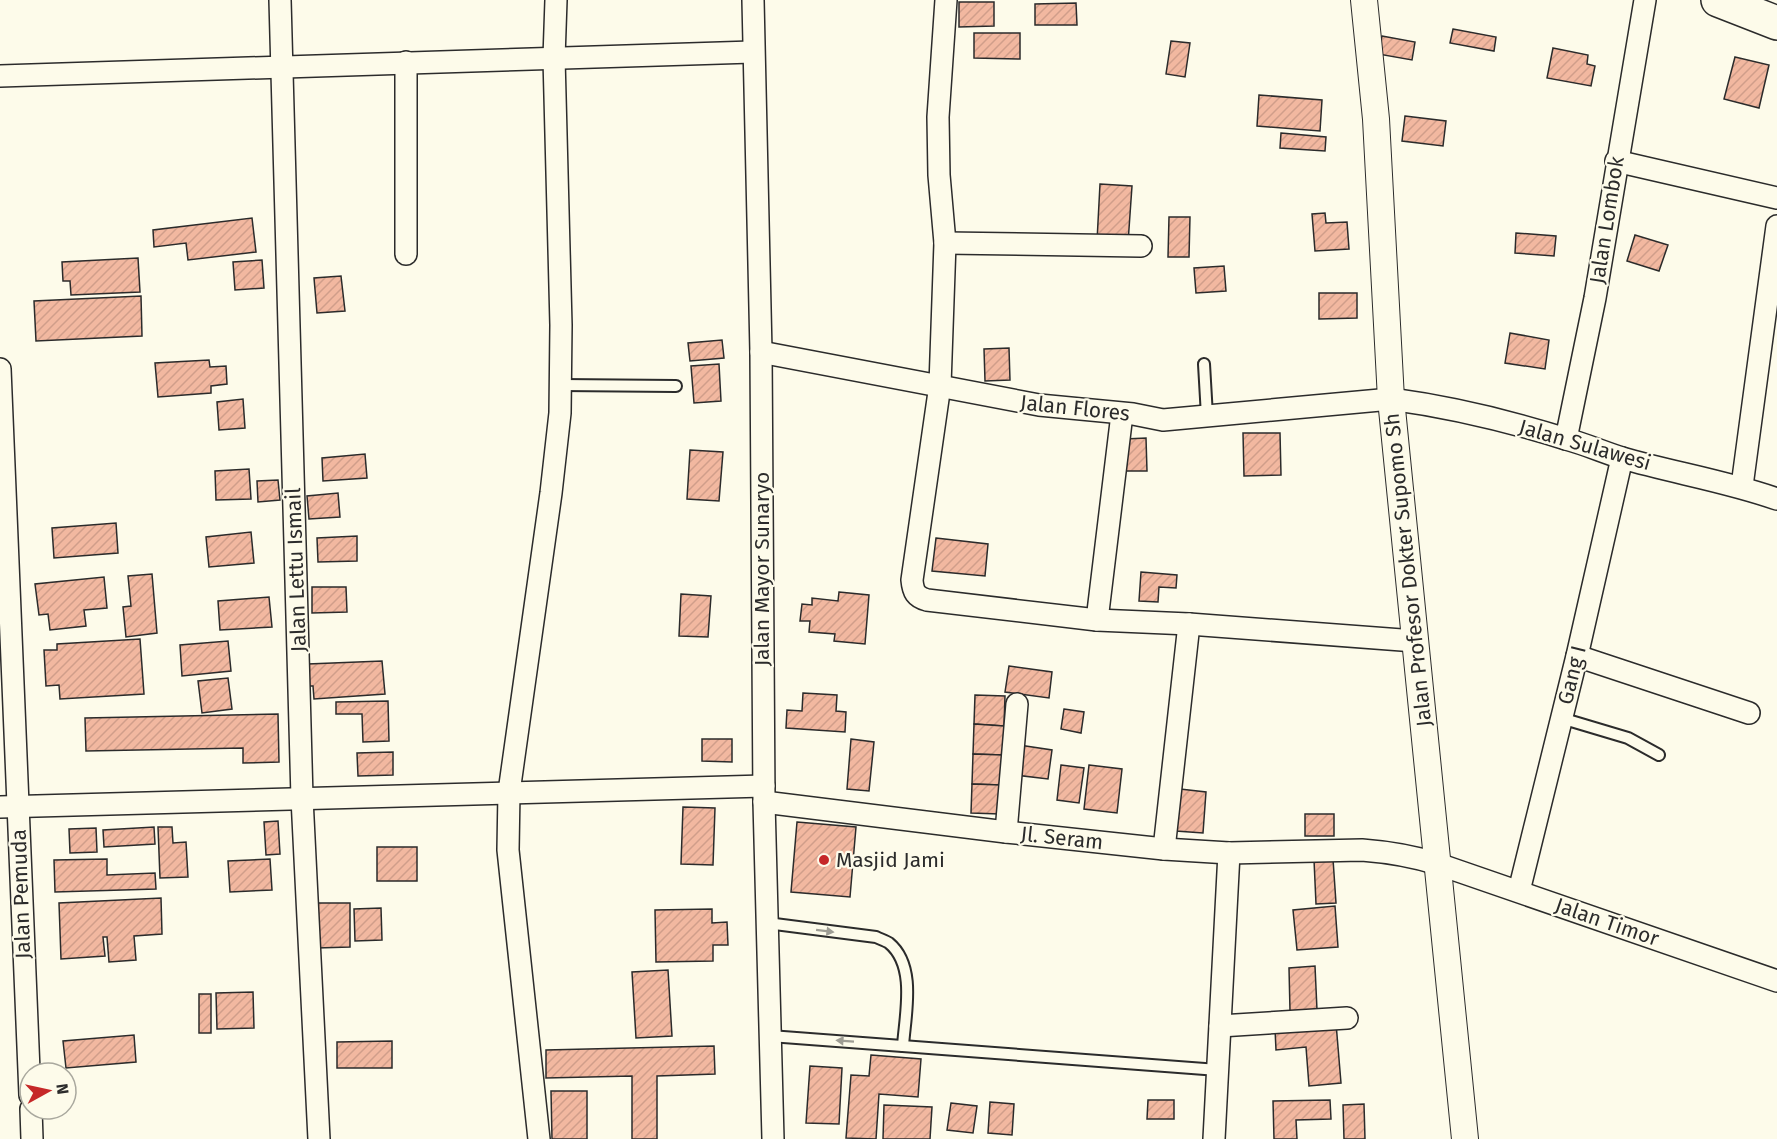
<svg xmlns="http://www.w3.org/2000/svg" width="1777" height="1139" font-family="'Fira Sans',sans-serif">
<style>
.building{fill:url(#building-hatch);stroke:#2b2b2b;stroke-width:1.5}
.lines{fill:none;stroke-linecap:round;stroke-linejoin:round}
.service-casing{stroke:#2b2b2b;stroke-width:14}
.minor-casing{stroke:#2b2b2b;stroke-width:24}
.tertiary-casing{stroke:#2b2b2b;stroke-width:28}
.primary-casing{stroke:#2b2b2b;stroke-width:36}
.service{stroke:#fdfbea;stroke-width:10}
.minor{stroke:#fdfbea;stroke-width:21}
.tertiary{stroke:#fdfbea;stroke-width:26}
.primary{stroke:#fdfbea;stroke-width:33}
.oneway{fill:#9e9d94}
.poi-dot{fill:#c62828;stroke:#fdfbea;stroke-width:2}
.labels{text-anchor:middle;stroke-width:4.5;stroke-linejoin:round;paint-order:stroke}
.street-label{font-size:21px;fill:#2b2b2b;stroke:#fdfbea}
.poi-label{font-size:21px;fill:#2b2b2b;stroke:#fdfbea;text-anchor:start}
</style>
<defs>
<pattern id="building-hatch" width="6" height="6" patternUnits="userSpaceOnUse" patternTransform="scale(1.5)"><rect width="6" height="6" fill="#f2b8a0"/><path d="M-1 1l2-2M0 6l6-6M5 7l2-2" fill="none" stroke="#d09e8a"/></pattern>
</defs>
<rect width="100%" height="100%" fill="#fdfbea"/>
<!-- building -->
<g class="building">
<polygon points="959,2 994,2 994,26 959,27"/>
<polygon points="1076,3 1077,25 1035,25 1035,4"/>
<polygon points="1453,29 1496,37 1494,51 1450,43"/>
<polygon points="974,33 1020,33 1020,59 974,58"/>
<polygon points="1382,36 1415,42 1412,60 1378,54"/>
<polygon points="1171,41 1190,43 1185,77 1166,74"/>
<polygon points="1553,48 1588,55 1587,64 1595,66 1591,86 1547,78"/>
<polygon points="1735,57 1769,65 1759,108 1724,99"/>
<polygon points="1259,95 1322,100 1320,131 1257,126"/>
<polygon points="1405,116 1446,121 1443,146 1402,141"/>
<polygon points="1281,133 1326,137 1325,151 1280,148"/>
<polygon points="1100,184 1132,186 1128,243 1097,241"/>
<polygon points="1325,213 1326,223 1347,222 1349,249 1315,251 1312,214"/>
<polygon points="1169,217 1190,217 1189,257 1168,257"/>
<polygon points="252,218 256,252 188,260 186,243 154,247 153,230"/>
<polygon points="1516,233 1556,236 1554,256 1515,253"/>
<polygon points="1635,235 1668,245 1659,271 1627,261"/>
<polygon points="138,258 140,292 71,295 70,281 63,281 62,262"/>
<polygon points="262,260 264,288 235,290 233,262"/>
<polygon points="1224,266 1226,291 1196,293 1194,268"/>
<polygon points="341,276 345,311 317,313 314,278"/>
<polygon points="1319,293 1357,293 1357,318 1319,319"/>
<polygon points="141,296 142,336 36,341 34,301"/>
<polygon points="1510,333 1549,340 1545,369 1505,363"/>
<polygon points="722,340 724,358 690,361 688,343"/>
<polygon points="1009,348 1010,380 985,381 984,349"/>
<polygon points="209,360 210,367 226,366 227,384 211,386 211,393 158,397 155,363"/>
<polygon points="719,364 721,401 694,403 691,366"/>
<polygon points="243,399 245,428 219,430 217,402"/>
<polygon points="1243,433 1280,433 1281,475 1244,476"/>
<polygon points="1146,438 1147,471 1126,471 1125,439"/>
<polygon points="690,450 723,452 719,501 687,499"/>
<polygon points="365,454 367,478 323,481 322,458"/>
<polygon points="249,469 251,499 216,500 215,471"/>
<polygon points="278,480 280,500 258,502 257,481"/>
<polygon points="338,493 340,517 309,519 307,496"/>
<polygon points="116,523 118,553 54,558 52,528"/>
<polygon points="251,532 254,563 209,567 206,537"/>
<polygon points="357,536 357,561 318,562 317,538"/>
<polygon points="936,538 988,544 985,576 932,571"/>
<polygon points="1141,572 1177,575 1176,588 1159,587 1158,602 1139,601"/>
<polygon points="152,574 157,633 126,637 123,607 131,606 128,576"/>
<polygon points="104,577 107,608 84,610 86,626 50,630 48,614 39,615 35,584"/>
<polygon points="312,587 346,587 347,612 312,613"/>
<polygon points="839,592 869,595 865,644 834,641 835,634 809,632 810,621 800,621 802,604 812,605 812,598 838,601"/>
<polygon points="681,594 711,596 708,637 679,636"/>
<polygon points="269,597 272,627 220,630 218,601"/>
<polygon points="140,639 144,694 60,699 59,685 46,686 44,650 57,650 57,644"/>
<polygon points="228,641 231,671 182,676 180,645"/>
<polygon points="382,661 385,694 314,699 313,686 309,686 308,664"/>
<polygon points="1009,666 1052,672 1049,698 1005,692"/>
<polygon points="228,678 232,709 202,713 198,681"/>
<polygon points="803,693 837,695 836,711 846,712 845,732 786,728 787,710 802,711"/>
<polygon points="975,695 1005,696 1004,726 974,724"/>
<polygon points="388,701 389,741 363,742 362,714 336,714 336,702"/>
<polygon points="1064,709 1084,712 1081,733 1061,729"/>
<polygon points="278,714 279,762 243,763 243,748 86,751 85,718"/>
<polygon points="974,724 1004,726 1003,755 973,754"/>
<polygon points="702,739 732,739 732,762 702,761"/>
<polygon points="851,739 874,742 869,791 847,789"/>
<polygon points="1019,745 1052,750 1048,779 1015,775"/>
<polygon points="393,752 393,775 358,776 357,753"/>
<polygon points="973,754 1003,755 1001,785 972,784"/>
<polygon points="1061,765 1084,768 1079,803 1057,800"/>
<polygon points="1089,765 1122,769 1117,813 1084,809"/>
<polygon points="972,784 1001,785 1000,814 971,813"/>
<polygon points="1180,789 1206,792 1203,833 1176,831"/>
<polygon points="683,807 715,808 713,865 681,864"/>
<rect x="1305" y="814" width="29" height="22"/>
<polygon points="278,821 280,854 266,855 264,822"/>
<polygon points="797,822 856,827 850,897 791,892"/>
<polygon points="154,827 155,844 104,847 103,830"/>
<polygon points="158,827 172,827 173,843 186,842 188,877 160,878"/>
<polygon points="96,828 97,852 70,853 69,829"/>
<rect x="377" y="847" width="40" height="34"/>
<polygon points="107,859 107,875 155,873 156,889 55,892 54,860"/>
<polygon points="270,859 272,890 230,892 228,861"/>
<polygon points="1333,859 1336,903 1316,904 1314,860"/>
<polygon points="161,898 162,934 134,936 136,960 109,962 107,937 103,937 105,956 61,959 59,903"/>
<polygon points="316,903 350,903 350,947 317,948"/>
<polygon points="1335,906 1338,947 1297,950 1293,910"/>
<polygon points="381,908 382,940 355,941 354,909"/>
<polygon points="712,909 712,923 727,922 728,945 713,945 713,961 656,962 655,910"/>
<polygon points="1315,966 1317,1010 1290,1011 1289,968"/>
<polygon points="668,970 672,1036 636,1038 632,972"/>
<polygon points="253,992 254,1028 217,1029 216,993"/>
<rect x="199" y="994" width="12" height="39"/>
<polygon points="1336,1023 1341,1083 1309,1086 1306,1047 1276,1050 1275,1029"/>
<polygon points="134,1035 136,1062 66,1068 63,1041"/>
<polygon points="392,1041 392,1068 337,1068 337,1042"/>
<polygon points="714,1046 715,1074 657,1076 657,1139 632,1139 632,1076 546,1078 546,1050"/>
<polygon points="871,1055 921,1059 918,1097 879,1094 876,1139 846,1138 851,1075 869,1076"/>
<polygon points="810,1066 842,1068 839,1124 806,1123"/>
<polygon points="551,1091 587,1091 587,1139 552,1139"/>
<polygon points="1148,1100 1174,1100 1174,1119 1147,1119"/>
<polygon points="1330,1100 1331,1119 1296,1120 1297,1139 1274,1139 1273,1101"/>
<polygon points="990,1102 1014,1104 1012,1135 988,1133"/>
<polygon points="951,1103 977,1106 973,1133 947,1130"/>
<polygon points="1364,1104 1365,1139 1344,1139 1343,1105"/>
<polygon points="884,1105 932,1107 930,1139 883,1139"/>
</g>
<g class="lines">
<!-- service casing -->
<g class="service-casing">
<g id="service">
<polyline points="1204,364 1207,416"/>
<polyline points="561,385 676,386"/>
<polyline points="1561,718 1628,738 1659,755"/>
<path d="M767,923L876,937C880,939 886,941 889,943C917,966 905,1015 903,1046"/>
<polyline points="770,1036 1218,1070"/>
</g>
</g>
<!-- minor casing -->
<g class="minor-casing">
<g id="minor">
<polyline points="280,0 302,798 319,1139"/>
<polyline points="753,0 761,352 764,802 773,1139"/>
<path d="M946,0L938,117L939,175L945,243L940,385L912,580C913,592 916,597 927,600L1097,620L1189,624L1415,641"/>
<polyline points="0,76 752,52"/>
<polyline points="1616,161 1777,198"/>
<polyline points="945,243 1141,246"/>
<polyline points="406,254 406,62"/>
<path d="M761,352L1039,405L1133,414L1163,420L1391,399C1450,407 1509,421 1566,439C1585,444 1603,452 1622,458C1674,473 1726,481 1777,499"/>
<polyline points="0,369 30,1095"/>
<polyline points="1566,439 1595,298 1645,0"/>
<polyline points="1742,486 1777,226"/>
<polyline points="1097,620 1122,414"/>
<polyline points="1577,656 1749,713"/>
<path d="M764,802L1006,832L1164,849L1229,853L1362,850C1388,852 1413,856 1438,864L1777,981"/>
<polyline points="0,807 764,786"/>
<polyline points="1006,832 1017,704"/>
<polyline points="1164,849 1189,624"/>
<polyline points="1519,891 1577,656 1622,458"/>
<polyline points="1220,1026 1347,1018"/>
<polyline points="31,1109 32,1139"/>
<polyline points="539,1139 508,850 509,792 551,493 560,413 561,325 554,58 556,0"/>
<polyline points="1214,1139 1229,853"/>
</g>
</g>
<!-- tertiary casing -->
<g class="tertiary-casing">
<polyline id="tertiary" points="1364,0 1376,119 1391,399 1465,1139"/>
</g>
<!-- primary casing -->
<g class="primary-casing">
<polyline id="primary" points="1718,0 1777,23"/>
</g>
<!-- service -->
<use href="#service" class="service"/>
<!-- minor -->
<use href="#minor" class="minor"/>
<!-- tertiary -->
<use href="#tertiary" class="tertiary"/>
<!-- primary -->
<use href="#primary" class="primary"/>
</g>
<!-- one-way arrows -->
<defs><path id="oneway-solid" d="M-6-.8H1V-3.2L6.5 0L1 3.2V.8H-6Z" transform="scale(1.5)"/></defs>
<g class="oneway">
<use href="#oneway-solid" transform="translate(825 931) rotate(7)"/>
<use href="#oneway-solid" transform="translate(845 1041) rotate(-176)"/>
</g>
<!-- markers -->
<circle class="poi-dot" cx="824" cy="860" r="6"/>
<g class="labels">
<!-- street labels -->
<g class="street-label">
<text transform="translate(1607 220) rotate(-81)" y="7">Jalan Lombok</text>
<text transform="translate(1075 408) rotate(6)" y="7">Jalan Flores</text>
<text transform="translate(1585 445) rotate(16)" y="7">Jalan Sulawesi</text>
<text transform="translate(762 569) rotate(-90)" y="7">Jalan Mayor Sunaryo</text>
<text transform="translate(296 570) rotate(-92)" y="7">Jalan Lettu Ismail</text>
<text transform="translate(1408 570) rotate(-96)" y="7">Jalan Profesor Dokter Supomo Sh</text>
<text transform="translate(1572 675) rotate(-76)" y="7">Gang I</text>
<text transform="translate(1062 838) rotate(6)" y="7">Jl. Seram</text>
<text transform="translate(21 894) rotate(-92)" y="7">Jalan Pemuda</text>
<text transform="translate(1607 922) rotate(19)" y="7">Jalan Timor</text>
</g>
<!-- poi labels -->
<g class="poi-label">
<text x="836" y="867">Masjid Jami</text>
</g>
</g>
<!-- north arrow -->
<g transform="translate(48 1091) rotate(82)"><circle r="28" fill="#fdfbea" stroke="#a9a89e" stroke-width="1.5"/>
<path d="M0-4.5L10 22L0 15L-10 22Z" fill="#c62828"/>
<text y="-9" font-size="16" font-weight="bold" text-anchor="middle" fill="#2b2b2b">N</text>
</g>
</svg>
